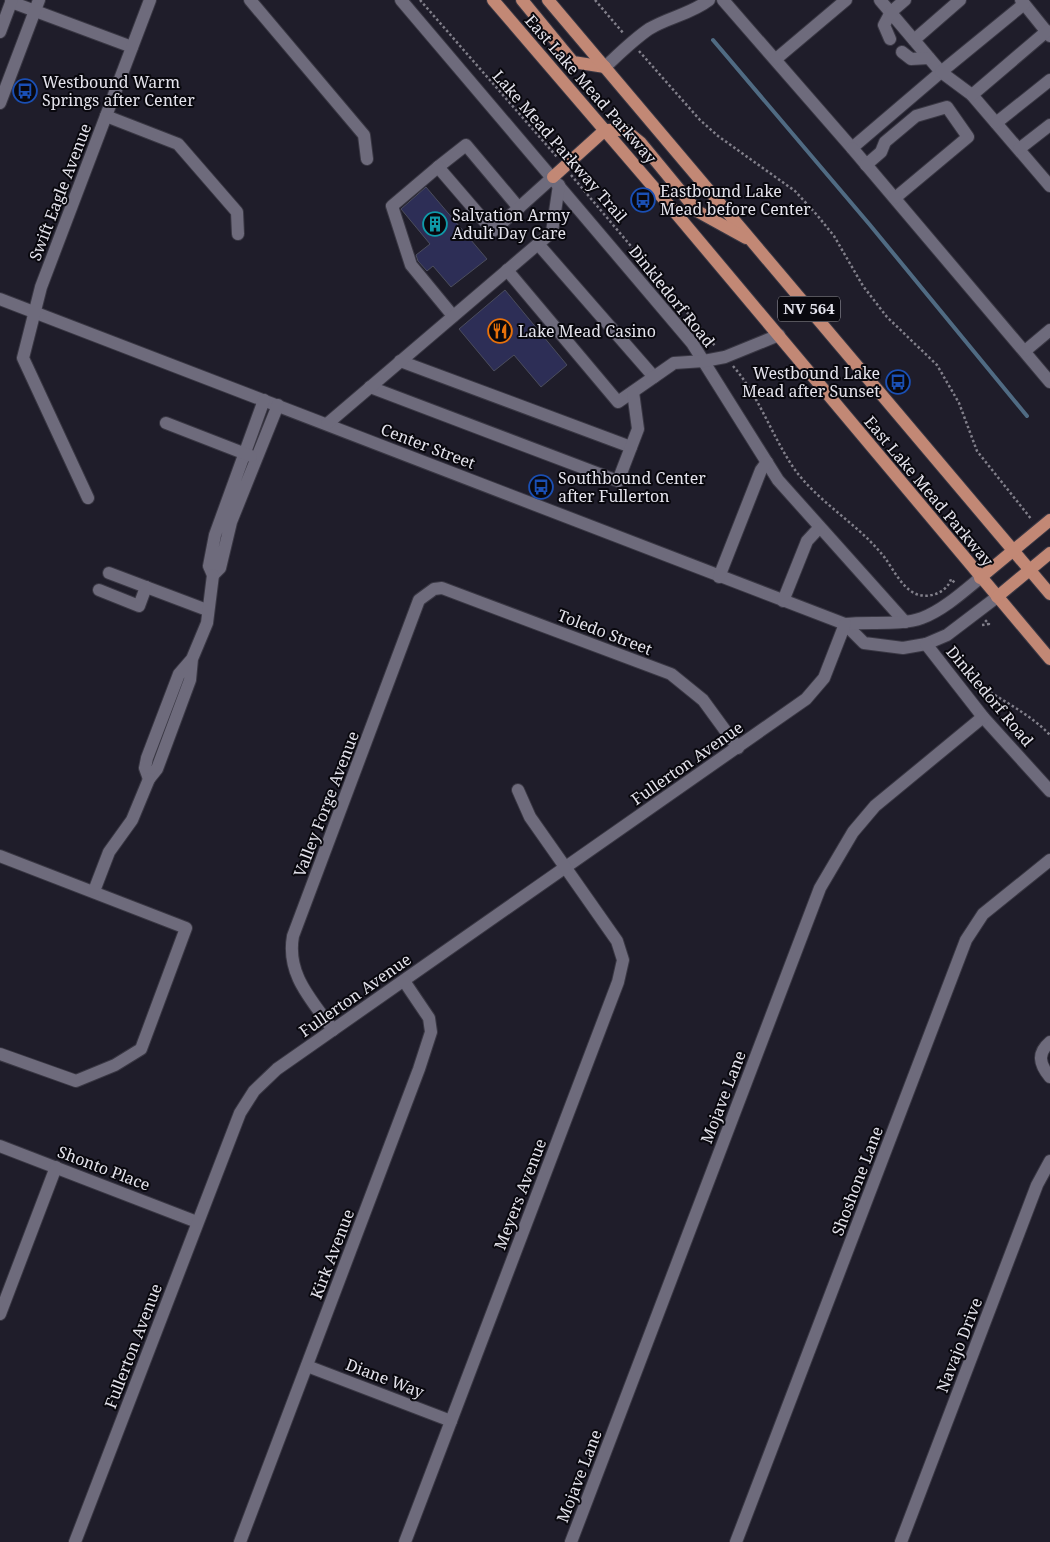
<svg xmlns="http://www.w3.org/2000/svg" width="1050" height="1542" font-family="'Noto Serif',serif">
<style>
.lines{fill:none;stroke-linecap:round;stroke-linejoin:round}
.stream{stroke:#506b83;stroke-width:4}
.building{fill:#2d2e56;stroke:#4b4d5d}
.minor-casing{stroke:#393743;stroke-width:14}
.major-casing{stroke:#393743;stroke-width:14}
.path{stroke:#817f8a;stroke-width:2.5;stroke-dasharray:2.5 2.5;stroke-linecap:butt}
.minor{stroke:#6e6b7c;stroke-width:12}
.major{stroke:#c28875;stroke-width:12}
.labels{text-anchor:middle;stroke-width:4;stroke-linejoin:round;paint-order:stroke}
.shield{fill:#09080e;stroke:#a2a1a9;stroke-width:1}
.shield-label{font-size:15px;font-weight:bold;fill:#e4e3ec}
.poi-label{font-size:16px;fill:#e4e3ec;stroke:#09080e;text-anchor:start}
.street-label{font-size:16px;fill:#e4e3ec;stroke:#09080e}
</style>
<rect width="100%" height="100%" fill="#1f1d2a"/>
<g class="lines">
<!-- stream -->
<polyline class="stream" points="713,40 870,225 1027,416"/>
</g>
<!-- building -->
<g class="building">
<polygon points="426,187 487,259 451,287 433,266 427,271 418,261 416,255 430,244 401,209"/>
<polygon points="505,290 567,365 541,387 514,355 494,371 459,329"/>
</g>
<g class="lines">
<!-- minor casing -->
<g class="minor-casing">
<g id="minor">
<polyline points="250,0 364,135 367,159"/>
<polyline points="401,0 692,343 778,480 905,622"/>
<polyline points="723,0 852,148 941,72 880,0"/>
<polyline points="1021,0 1050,36"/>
<polyline points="11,2 132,47"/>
<polyline points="1024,4 941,72 972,95 1050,186"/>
<polyline points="0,32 12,0"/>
<polyline points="890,39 884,25 891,12 905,0"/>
<polyline points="914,40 960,0"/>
<polyline points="902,52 911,59 929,58"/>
<polyline points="776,59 846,0"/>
<path d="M605,67C619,54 633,40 649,29C669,17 691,14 709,0"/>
<polyline points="972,95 1047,31"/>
<polyline points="0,103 39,0"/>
<polyline points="106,116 178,144 237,212 238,234"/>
<polyline points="996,123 1050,80"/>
<polyline points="852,148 1050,382"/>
<polyline points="1019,149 1050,125"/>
<polyline points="866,165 881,152 885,142 916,116 947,107 968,137 895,198"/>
<polyline points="438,167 466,145 519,208"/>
<polyline points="538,244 654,377"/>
<polyline points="507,270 618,402 674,363 704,361 725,357 779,335"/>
<polyline points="0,299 845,624 864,643 903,648 926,644 947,635 997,597"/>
<polyline points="453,316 411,265 392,206 438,167 493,231 553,177"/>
<polyline points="1025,351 1050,330"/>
<polyline points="400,361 631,447"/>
<polyline points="370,387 618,481 638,429 633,392"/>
<polyline points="264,400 215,535 209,566 213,575 220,568 231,522 278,405"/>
<polyline points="166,423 251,456"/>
<polyline points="327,424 552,232 559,185"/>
<polyline points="88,498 23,358 41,287 150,0"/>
<polyline points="109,573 207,610"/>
<polyline points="719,577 761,470 767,462"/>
<polyline points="99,590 139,606 146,587"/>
<polyline points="783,601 807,541 819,528"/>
<path d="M845,624C868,621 901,626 922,618C943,610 963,592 980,578"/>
<polyline points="926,644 983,717 1050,791"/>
<polyline points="192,659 179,674 147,758 145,768 149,779 157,769 190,680 192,659 207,623 213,575"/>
<polyline points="0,856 186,928 141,1049 115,1065 76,1081 0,1054"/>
<polyline points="94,891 109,852 132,820 149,779"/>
<path d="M333,1030C312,1000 286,975 293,936L419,600L434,589L442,588L671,674L703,700L738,748"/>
<path d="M1050,1042C1037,1053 1039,1064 1050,1077"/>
<polyline points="0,1146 197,1222"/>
<polyline points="0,1314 56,1167"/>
<polyline points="307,1366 451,1421"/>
<polyline points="75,1542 240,1113 254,1091 277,1069 806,699 824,678 845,624"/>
<polyline points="240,1542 419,1069 431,1032 429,1018 404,981"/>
<polyline points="405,1542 618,982 623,960 617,941 530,817 518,790"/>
<polyline points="571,1542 820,888 853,832 875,806 983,717"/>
<polyline points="736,1542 966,940 983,914 1050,860"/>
<polyline points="901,1542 1037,1185 1050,1161"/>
</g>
</g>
<!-- major casing -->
<g class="major-casing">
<g id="major">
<polyline points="493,0 674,211 1050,659"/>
<polyline points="522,0 573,62 605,67"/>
<polyline points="548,0 1050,594"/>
<polyline points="553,177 605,130 625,130 641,143 697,211 746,238"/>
<polyline points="980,578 1050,520"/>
<polyline points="997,597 1050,553"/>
</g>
</g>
<!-- path -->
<g class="path">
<polyline points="420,0 557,157"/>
<polyline points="595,0 624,34"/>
<polyline points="639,51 700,120 718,136 795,191 817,215 834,236 863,286 887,317 937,365 959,403 977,451 1032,520"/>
<polyline points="571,175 716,347"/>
<path d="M733,366C759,396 771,434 793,467C818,503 859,524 885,558C893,569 901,586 914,593C927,600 947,593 951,579L955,583"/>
<polyline points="982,625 989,624 985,620"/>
<path d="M970,678C997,699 1027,711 1050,735"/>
</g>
<!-- minor -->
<use href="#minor" class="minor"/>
<!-- major -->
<use href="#major" class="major"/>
</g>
<!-- icons -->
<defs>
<g id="bus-ring" transform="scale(1.25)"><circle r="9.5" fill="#09080e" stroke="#1a4fb4" stroke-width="1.5"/><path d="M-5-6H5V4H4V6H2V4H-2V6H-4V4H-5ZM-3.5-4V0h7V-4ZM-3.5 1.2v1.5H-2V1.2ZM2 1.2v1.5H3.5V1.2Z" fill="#1a4fb4"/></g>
<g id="building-ring" transform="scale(1.25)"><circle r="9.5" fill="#09080e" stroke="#0f9aa8" stroke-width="1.5"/><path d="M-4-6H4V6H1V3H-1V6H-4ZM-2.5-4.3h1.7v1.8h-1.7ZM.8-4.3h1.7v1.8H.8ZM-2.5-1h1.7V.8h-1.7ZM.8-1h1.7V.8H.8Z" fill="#0f9aa8"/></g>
<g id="restaurant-ring" transform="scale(1.25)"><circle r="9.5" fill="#09080e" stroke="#e8710a" stroke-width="1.5"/><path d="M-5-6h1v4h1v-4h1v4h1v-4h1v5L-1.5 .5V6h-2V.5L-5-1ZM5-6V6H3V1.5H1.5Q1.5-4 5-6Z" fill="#e8710a"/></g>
</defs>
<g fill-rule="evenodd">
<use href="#bus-ring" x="25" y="91"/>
<use href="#bus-ring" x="643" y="200"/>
<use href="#building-ring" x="435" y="224"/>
<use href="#restaurant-ring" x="500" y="331"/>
<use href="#bus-ring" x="898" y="382"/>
<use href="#bus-ring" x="541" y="487"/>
</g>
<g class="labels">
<!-- shield labels -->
<rect class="shield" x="778" y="296.5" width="62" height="25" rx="4"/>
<g class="shield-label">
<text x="809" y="314">NV 564</text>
</g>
<!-- poi labels -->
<g class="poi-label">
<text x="42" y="88">Westbound Warm<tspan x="42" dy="18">Springs after Center</tspan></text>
<text x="660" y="197">Eastbound Lake<tspan x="660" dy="18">Mead before Center</tspan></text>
<text x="452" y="221">Salvation Army<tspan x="452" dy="18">Adult Day Care</tspan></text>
<text x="518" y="337">Lake Mead Casino</text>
<text x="880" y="379" text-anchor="end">Westbound Lake<tspan x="880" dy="18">Mead after Sunset</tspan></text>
<text x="558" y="484">Southbound Center<tspan x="558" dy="18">after Fullerton</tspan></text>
</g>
<!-- street labels -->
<g class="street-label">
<text transform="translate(591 89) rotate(49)" y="6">East Lake Mead Parkway</text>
<text transform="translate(560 146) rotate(49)" y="6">Lake Mead Parkway Trail</text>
<text transform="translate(60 192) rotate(-69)" y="6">Swift Eagle Avenue</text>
<text transform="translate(672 296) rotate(51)" y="6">Dinkledorf Road</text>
<text transform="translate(428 446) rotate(21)" y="6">Center Street</text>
<text transform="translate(929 491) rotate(50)" y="6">East Lake Mead Parkway</text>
<text transform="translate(605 632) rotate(21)" y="6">Toledo Street</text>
<text transform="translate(990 696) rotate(50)" y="6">Dinkledorf Road</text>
<text transform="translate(687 763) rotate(-35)" y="6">Fullerton Avenue</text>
<text transform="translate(326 804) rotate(-69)" y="6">Valley Forge Avenue</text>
<text transform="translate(355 995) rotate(-35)" y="6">Fullerton Avenue</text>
<text transform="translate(723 1097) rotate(-69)" y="6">Mojave Lane</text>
<text transform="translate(104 1168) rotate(21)" y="6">Shonto Place</text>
<text transform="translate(857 1181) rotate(-69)" y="6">Shoshone Lane</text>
<text transform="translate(520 1194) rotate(-69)" y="6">Meyers Avenue</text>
<text transform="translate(332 1254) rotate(-69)" y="6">Kirk Avenue</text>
<text transform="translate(959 1345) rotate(-69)" y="6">Navajo Drive</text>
<text transform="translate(133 1346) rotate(-69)" y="6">Fullerton Avenue</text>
<text transform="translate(385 1378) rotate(21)" y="6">Diane Way</text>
<text transform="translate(579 1476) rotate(-69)" y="6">Mojave Lane</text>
</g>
</g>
</svg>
